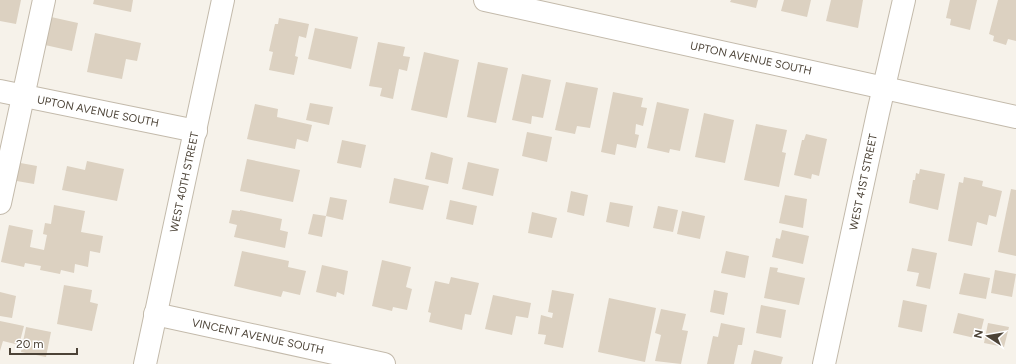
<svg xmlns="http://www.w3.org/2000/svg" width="1016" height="364" font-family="Figtree,sans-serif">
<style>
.building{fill:#dcd1c1}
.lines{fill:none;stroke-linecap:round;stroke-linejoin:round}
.minor-casing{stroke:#c3baab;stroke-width:24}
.minor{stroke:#fff;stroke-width:22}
.labels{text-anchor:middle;stroke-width:3;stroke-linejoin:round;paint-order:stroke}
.street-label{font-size:11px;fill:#4c4337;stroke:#fff}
</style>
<rect width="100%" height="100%" fill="#f6f2ea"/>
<!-- building -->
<g class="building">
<polygon points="0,0 21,0 16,24 0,21"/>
<polygon points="94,0 133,0 131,12 93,4"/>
<polygon points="731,0 758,0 756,8 730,2"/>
<polygon points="784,0 811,0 807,17 781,11"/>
<polygon points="831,0 863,0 858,28 826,21"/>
<polygon points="950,0 977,0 970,30 950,25 951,19 946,18"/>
<polygon points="998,0 1016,0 1016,41 1008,39 1006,45 993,41 994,36 989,34"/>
<polygon points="51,17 78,23 72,51 45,45"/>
<polygon points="279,18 309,24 306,38 299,36 295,56 298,57 294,75 269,70 273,52 269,51 275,24 278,24"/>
<polygon points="315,28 358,37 351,69 308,59"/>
<polygon points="95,33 141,43 137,61 126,59 122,79 87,72"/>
<polygon points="378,42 405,47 403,56 410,57 407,71 399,69 393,99 380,96 382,88 369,86"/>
<polygon points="424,52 459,60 447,118 411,110"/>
<polygon points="478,62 508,68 496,123 467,117"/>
<polygon points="522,74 551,80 543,118 532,116 531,124 512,120"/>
<polygon points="566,82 598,88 590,128 577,126 575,134 555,130"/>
<polygon points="613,92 643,98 641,107 647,108 643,126 636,124 635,134 639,135 636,148 617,144 615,155 601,152"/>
<polygon points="657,102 689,109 680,151 670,149 669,153 647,148"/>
<polygon points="310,103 333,107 329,125 306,120"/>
<polygon points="255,104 278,109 277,117 312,125 308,142 297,139 295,149 247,139"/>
<polygon points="704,113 734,120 725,163 695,157"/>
<polygon points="756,124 787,130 782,152 786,153 779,187 744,180"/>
<polygon points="527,132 552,137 547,162 522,156"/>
<polygon points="806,134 827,139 819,176 812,174 811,179 794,175 802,140 804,140"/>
<polygon points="342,140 366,145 361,168 337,163"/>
<polygon points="431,152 453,158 448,184 425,179"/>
<polygon points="247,159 300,170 293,202 240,191"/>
<polygon points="87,161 124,169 117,201 62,190 67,166 85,170"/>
<polygon points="15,162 37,166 34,184 11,180"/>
<polygon points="468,162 499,169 493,196 462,189"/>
<polygon points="920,169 945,174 938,210 909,203 913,180 915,180 916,173 919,174"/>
<polygon points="964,177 983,181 982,186 1002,191 996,217 989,215 987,225 977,222 972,246 948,241 959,182 963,183"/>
<polygon points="394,178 429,186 423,210 389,203"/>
<polygon points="1011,189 1016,190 1016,256 998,252"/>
<polygon points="571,191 588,195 584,216 567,212"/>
<polygon points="785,195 807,199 803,228 779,223"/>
<polygon points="330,197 347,200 343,220 326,216 322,237 308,234 313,214 326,216"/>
<polygon points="450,200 477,206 473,225 446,219"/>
<polygon points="610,202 633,206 629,227 606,222"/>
<polygon points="54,205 85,211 81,232 103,236 100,253 90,251 88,267 75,264 74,273 61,270 60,274 40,270 41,266 25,263 24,267 1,262 9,225 33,230 30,247 44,250 47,235 43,234 45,223 51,224"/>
<polygon points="658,206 678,210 673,232 653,228"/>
<polygon points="232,210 240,211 240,210 282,219 280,230 288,232 285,248 234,237 237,225 229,223"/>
<polygon points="682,211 705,216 700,239 677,234"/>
<polygon points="532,212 557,218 552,238 528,233"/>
<polygon points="782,230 809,236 803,264 772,257 776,238 780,239"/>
<polygon points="912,248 937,253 930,289 916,286 919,273 907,271"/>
<polygon points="242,251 289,261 288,267 306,271 300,295 283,291 281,297 234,286"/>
<polygon points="726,251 749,256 745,278 721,273"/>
<polygon points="382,260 411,267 406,287 412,289 407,310 393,307 392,311 372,306"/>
<polygon points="322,265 348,271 344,295 337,292 336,297 316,292"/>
<polygon points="770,267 778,268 777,272 805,278 799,305 764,298"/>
<polygon points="995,270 1016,274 1012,297 991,293"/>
<polygon points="964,273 990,278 986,299 959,294"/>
<polygon points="451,277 479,283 471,315 465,314 462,330 429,322 431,313 428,312 435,281 449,284"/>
<polygon points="64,285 92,290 90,302 98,304 92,331 57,324"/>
<polygon points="552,290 574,294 563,348 544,344 546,335 538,334 541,315 552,318 553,313 548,312"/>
<polygon points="714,290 728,293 724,315 710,312"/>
<polygon points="0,292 16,296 12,318 0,316"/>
<polygon points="493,295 531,303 528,318 516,316 512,335 485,329"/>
<polygon points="609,298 656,308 645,362 598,352"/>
<polygon points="903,300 927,305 922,332 898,327"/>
<polygon points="761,305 786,310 781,338 756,333"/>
<polygon points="661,309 686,314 682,330 688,331 681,364 655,361 661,335 655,333"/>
<polygon points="958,313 984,319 979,339 953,333"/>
<polygon points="0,321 24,326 19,345 3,341 0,351"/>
<polygon points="721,323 745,328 742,345 738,345 734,364 707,364 713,336 718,337"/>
<polygon points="988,323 1009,327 1004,347 984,343"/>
<polygon points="26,327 51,332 46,357 21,352"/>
<polygon points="754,350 783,357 781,364 751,364"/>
</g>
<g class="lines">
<!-- minor casing -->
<g class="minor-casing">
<g id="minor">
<polyline points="485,0 1016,117"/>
<polyline points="0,91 196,131"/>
<polyline points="0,203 44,0"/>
<polyline points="155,314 384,364"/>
<polyline points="145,364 223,0"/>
<polyline points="824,364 878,113 904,0"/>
</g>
</g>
<!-- minor -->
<use href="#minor" class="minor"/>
</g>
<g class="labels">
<!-- street labels -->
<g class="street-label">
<text transform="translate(751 58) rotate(12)" y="4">UPTON AVENUE SOUTH</text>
<text transform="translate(98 111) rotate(11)" y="4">UPTON AVENUE SOUTH</text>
<text transform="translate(184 182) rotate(-78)" y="4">WEST 40TH STREET</text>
<text transform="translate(863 182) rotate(-78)" y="4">WEST 41ST STREET</text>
<text transform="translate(258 336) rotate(12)" y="4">VINCENT AVENUE SOUTH</text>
</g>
</g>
<!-- north arrow -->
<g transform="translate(988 336) rotate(282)" stroke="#ffffff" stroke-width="3" paint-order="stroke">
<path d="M0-3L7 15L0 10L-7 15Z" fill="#4c4337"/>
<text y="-6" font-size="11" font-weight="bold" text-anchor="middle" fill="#4c4337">N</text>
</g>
<!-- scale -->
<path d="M10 348v6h67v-6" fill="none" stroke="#4c4337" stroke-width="2"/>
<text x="16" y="348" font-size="12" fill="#4c4337" stroke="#ffffff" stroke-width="3" paint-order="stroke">20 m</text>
</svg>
